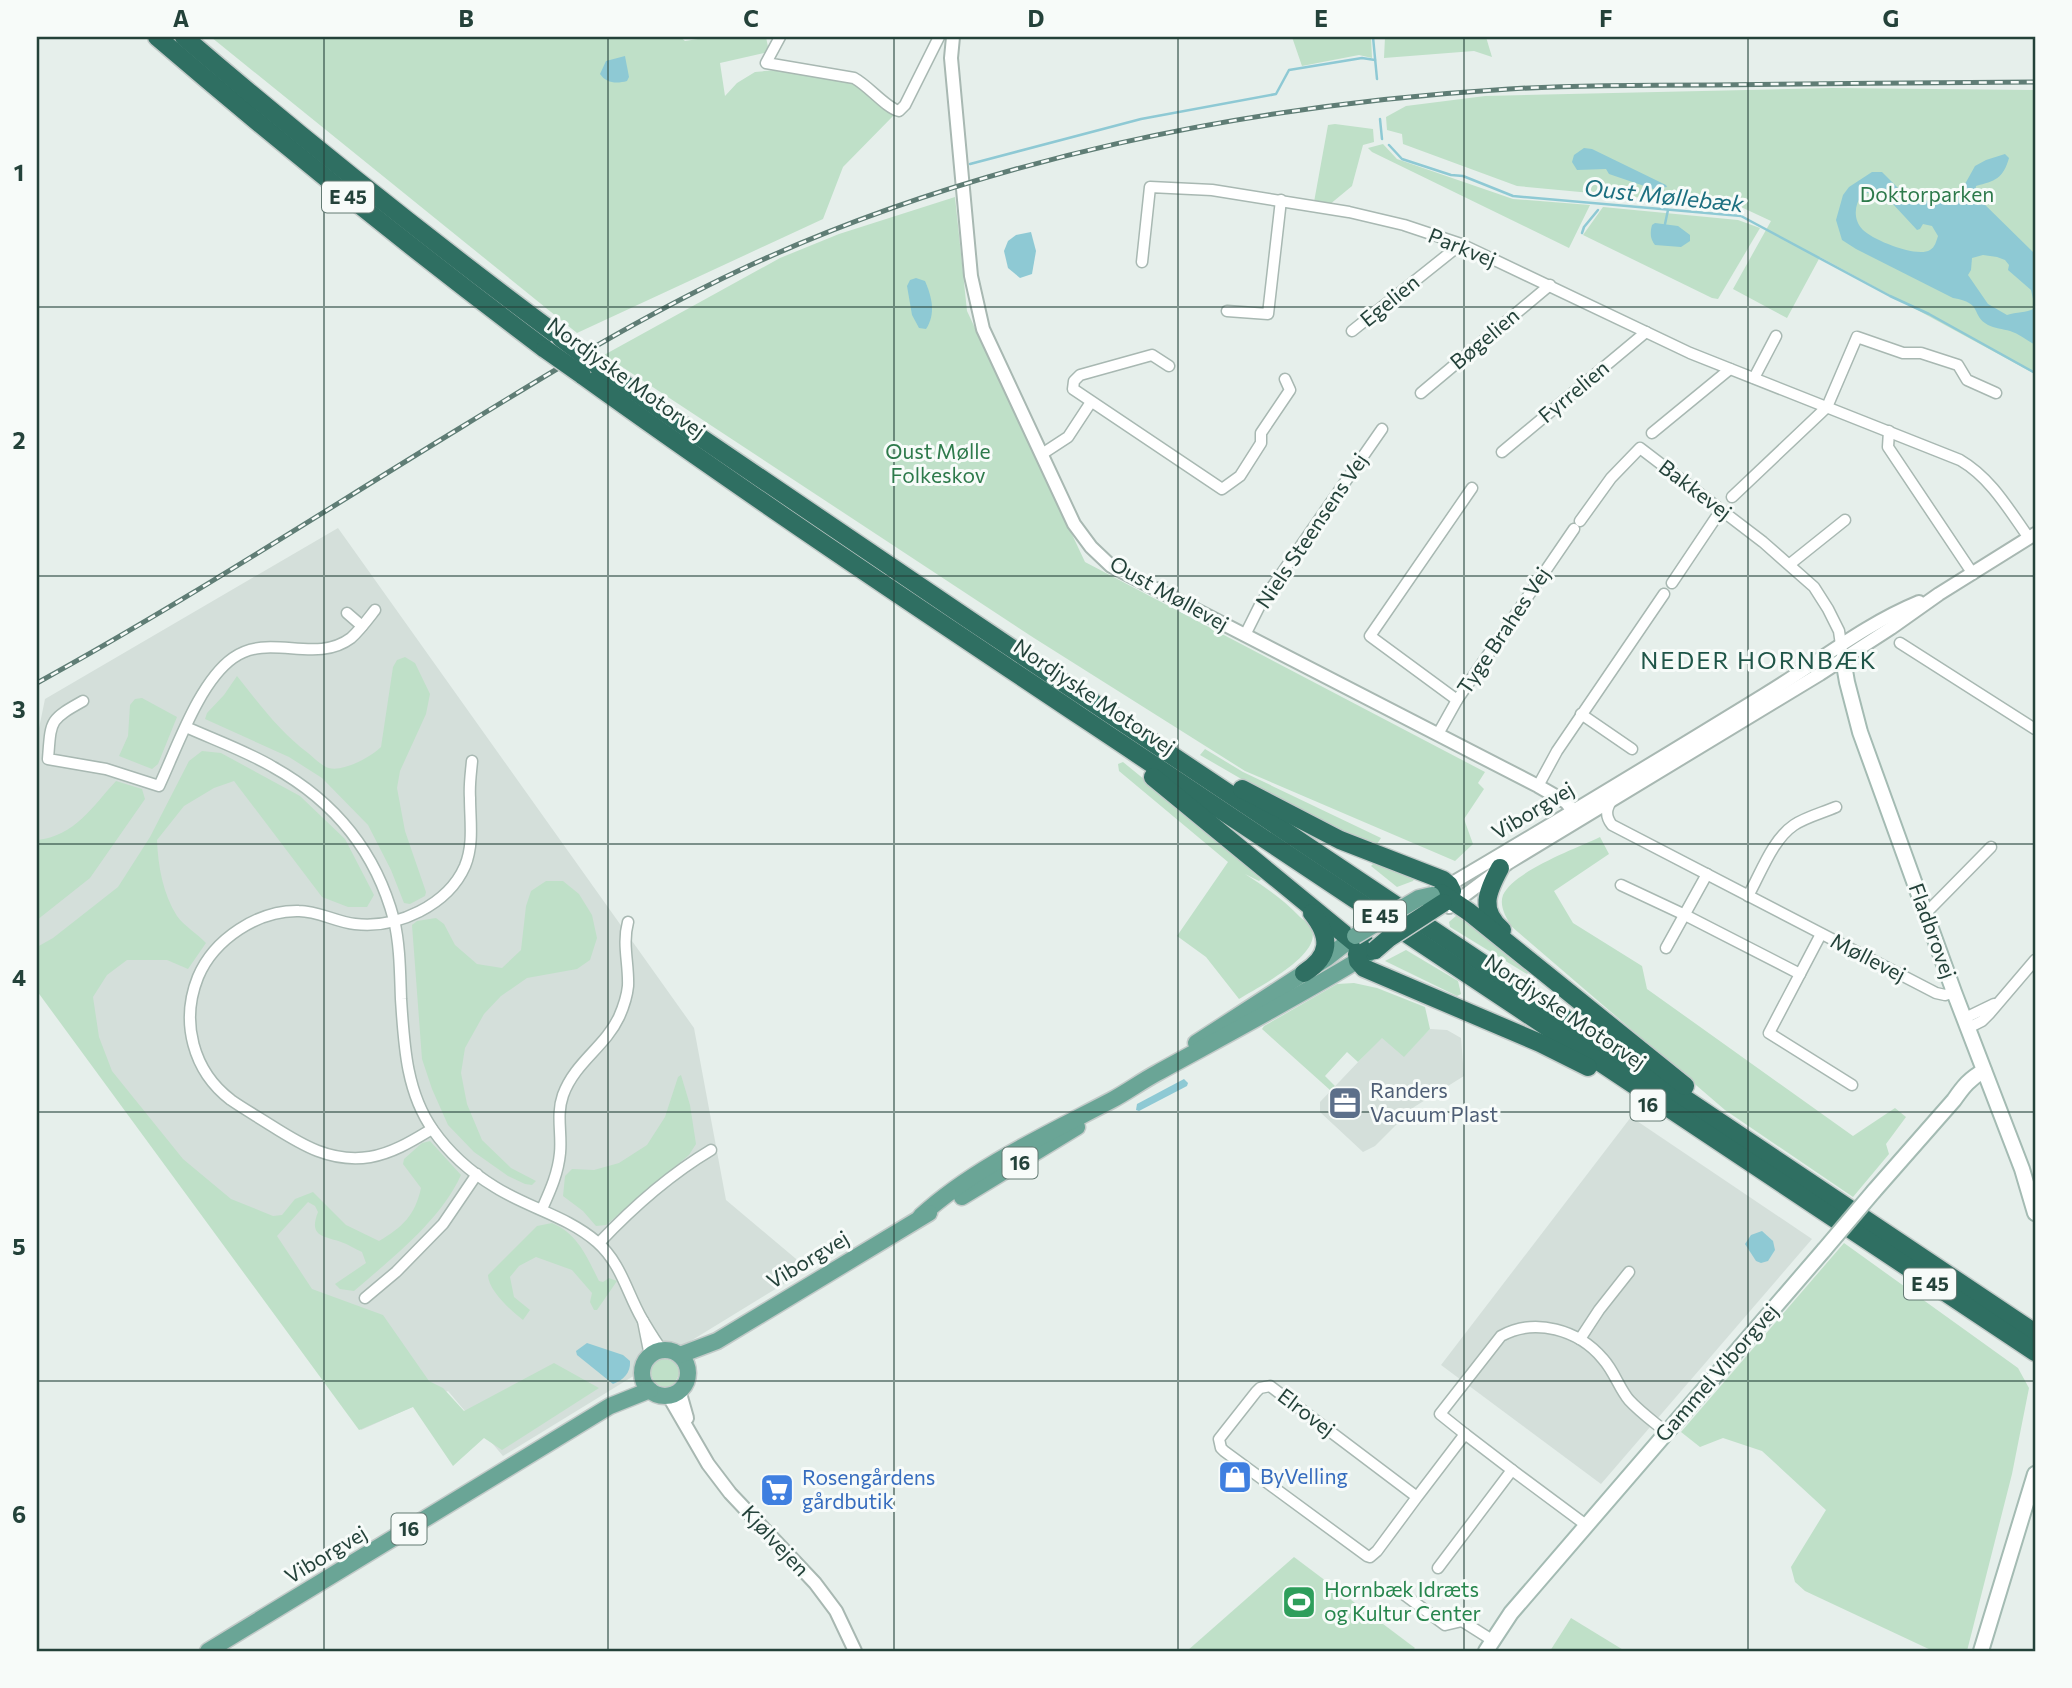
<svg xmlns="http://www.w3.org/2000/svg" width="2072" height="1688" font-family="Commissioner,sans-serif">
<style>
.built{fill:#d4dfda}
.green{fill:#bfe0c8}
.water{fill:#8ec9d4;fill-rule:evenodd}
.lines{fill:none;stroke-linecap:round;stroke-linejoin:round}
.stream{stroke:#8ec9d4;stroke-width:2.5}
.minor-casing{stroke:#a8b8b2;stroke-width:13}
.tertiary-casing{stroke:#a8b8b2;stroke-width:16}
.secondary-casing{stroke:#a4bbb3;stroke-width:18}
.primary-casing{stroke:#c2cac8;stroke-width:19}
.motorway-casing{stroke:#c2cac8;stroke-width:21}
.minor{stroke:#fff;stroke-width:10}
.tertiary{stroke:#fff;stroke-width:12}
.secondary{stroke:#fff;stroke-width:14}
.primary{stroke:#6aa596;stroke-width:16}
.motorway{stroke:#2f6f62;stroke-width:18}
.rail-casing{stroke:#5f7d75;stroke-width:5}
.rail{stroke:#f7fbf9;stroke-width:2.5;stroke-dasharray:8;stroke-linecap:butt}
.secondary-bridge-casing{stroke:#a4bbb3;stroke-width:18;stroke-linecap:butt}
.primary-bridge-casing{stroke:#c2cac8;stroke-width:19;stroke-linecap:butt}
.motorway-bridge-casing{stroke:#c2cac8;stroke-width:21;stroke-linecap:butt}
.secondary-bridge{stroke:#fff;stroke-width:14}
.primary-bridge{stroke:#6aa596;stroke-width:16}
.motorway-bridge{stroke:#2f6f62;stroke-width:18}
.grid{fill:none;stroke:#24423a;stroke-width:2;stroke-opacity:0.55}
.labels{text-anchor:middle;stroke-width:6;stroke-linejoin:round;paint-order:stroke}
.shield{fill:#f7fbf9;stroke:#637a73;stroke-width:2}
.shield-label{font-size:19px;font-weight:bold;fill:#24423a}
.park-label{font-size:21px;fill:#2d7a4b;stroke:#f7fbf9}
.street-label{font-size:21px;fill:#24423a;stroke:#f7fbf9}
.service-label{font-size:21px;fill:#4e5e75;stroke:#f7fbf9;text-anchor:start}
.shop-label{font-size:21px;fill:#366cbe;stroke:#f7fbf9;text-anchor:start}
.leisure-label{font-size:21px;fill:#27864d;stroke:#f7fbf9;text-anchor:start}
.water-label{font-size:23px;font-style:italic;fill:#1c6f80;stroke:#f7fbf9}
.quarter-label{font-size:24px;letter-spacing:2px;fill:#1f5548;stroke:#f7fbf9}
.neatline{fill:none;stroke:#24423a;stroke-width:2.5}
.grid-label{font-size:23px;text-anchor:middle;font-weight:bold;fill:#24423a}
</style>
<rect width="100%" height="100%" fill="#e6efeb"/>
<!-- built -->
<g class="built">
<polygon points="338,528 694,1028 726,1200 808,1269 503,1456 448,1391 361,1430 37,979 37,738 45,699"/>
<polygon points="1430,1029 1447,1030 1461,1038 1464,1076 1414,1107 1375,1146 1363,1152 1320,1112 1320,1102 1382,1037 1404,1056"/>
<polygon points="1631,1117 1812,1239 1601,1484 1441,1365"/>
</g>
<!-- green -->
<g class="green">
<polygon points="211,37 680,37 685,41 711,37 766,37 769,52 720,63 725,96 737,83 755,72 787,69 861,84 895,114 843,167 823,219 577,333"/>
<polygon points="1292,37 1371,37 1372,58 1359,55 1302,66"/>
<polygon points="1385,37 1486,37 1492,57 1474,51 1384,58"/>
<polygon points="1832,88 2035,90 2035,374 1820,257 1787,318 1733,289 1771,221 1741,207 1517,186 1403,144 1402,134 1387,130 1386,117 1406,106 1485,96"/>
<polygon points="1335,124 1373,129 1374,142 1363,145 1352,186 1329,205 1314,202 1328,125"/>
<polygon points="1383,144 1397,159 1513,199 1590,205 1569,248 1372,152 1368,148"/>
<polygon points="955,197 967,311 1085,562 1485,772 1478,783 1484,789 1464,819 1473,844 1455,861 1245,771 1034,638 604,355 780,258 839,234"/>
<polygon points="1603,207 1738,220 1760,228 1718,299 1712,298 1583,235"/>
<path d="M405,657L415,663L430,694L426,714L400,771L397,788L405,831L426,892L425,896L410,904L404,903L391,870L368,825L322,778L289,757L205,719L207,713L224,695L237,676C259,704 280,732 308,753C314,758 320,764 326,767C340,774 371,757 381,747L393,667L397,660Z"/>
<polygon points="142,698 177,717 158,764 152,769 119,756 128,736 130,705 135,699"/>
<polygon points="1205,749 1243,772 1381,838 1377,844 1319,821 1286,805 1200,755"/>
<path d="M202,751L221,753L300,796L345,839L374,895L367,907H348L322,897L234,781L214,788L184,806L157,840C158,866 163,894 177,916C184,926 198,934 206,943L188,969L167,960H127L107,975L93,997L99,1037L112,1071L183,1159L231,1199L273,1216L282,1215L295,1199L313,1192L346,1225L379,1241C403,1227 415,1215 421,1188L403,1164L404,1159L422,1143L430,1141L461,1175C440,1221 392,1258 354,1291L340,1289L335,1284L366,1263L362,1252C355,1249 348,1244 341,1242C324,1236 308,1237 318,1212L315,1206L308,1202L277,1236L312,1289L383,1315L429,1381L443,1388L464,1411L554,1363L599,1388L502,1450L484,1438L453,1466L413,1407L359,1430L37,991V947L53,938L118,887L150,837L189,761Z"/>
<path d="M1123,762L1264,877L1259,881L1245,874C1265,887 1284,900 1300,917C1304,920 1309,924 1311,928C1325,954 1256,988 1239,999L1206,957L1177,936L1228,862L1119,771L1118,764Z"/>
<path d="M116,781L142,789L145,799L90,878L37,920V840C75,836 92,807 116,781Z"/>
<path d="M1600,837L1609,854L1554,891L1573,923L1642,966L1647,989L1853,1136L1895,1108L1906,1117L1886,1144L1889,1154L1853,1197L1725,1110L1511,926C1506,917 1499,906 1503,895C1514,871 1575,849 1600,837Z"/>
<polygon points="1376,861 1416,876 1413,881 1397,887 1371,866"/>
<polygon points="546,881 563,881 579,894 592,915 597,938 590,960 577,969 527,978 501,996 484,1014 465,1048 461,1073 467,1104 482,1140 511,1168 536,1181 532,1185 525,1184 508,1176 474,1152 448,1125 432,1089 422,1059 412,925 417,921 436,918 444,924 455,945 477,964 502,968 521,950 526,906 531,891"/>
<polygon points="1457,915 1529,972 1527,974 1450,927 1449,922"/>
<polygon points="1406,950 1458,981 1461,994 1457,996 1385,961"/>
<polygon points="1354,983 1377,988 1425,1007 1430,1029 1404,1057 1382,1038 1358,1062 1347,1052 1325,1076 1335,1086 1330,1090 1262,1029 1264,1026 1337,984"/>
<polygon points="681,1075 690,1105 696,1144 689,1155 606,1225 596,1226 583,1211 563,1196 565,1176 572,1169 594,1170 619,1163 647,1145 665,1117 678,1077"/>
<path d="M552,1223C578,1234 587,1257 599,1281L603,1282L609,1278L617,1281L597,1310H594L590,1302L592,1293L572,1270L536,1257L519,1266L510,1277L514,1297L530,1310L523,1320C511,1311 488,1290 488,1275L537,1226Z"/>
<polygon points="1844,1243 2018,1368 2029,1388 2012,1474 1967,1651 1933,1651 1805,1591 1795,1582 1791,1567 1826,1510 1762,1451 1723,1438 1700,1447 1681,1432"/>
<polygon points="663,1358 675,1362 680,1373 674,1384 667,1388 655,1384 650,1372 655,1361"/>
<polygon points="1294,1557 1415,1648 1412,1651 1187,1651"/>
<polygon points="1571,1618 1625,1651 1550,1651"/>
</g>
<!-- water -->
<g class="water">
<path d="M625,56L629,77L627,81C616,84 606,83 600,74L606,61Z"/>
<polygon points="1584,148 1592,149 1666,185 1667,187 1653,189 1609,174 1606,169 1577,170 1572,162 1574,155"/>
<path d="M2005,154L2009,158C2003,179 1995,181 1976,186L1975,195L2035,254V345C2027,340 2019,334 2010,331C2003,329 1994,328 1988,325C1970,315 1984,303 1953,298L1856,249L1842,240L1836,220L1843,195L1849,187L1872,172H1882L1905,195L1928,201L1957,190L1965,184L1975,166L1986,160ZM1873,191L1887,193L1892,203L1917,230L1920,229L1923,224L1932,226L1938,236C1936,242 1935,247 1930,250C1917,258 1873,240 1863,230C1853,220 1854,205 1862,195ZM1983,255L1997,257L2005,260L2009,265L2008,270L2031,290L2035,308C2027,313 2017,312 2007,315L1988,304L1968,275L1971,270L1972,258Z"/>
<path d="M1655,223L1678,226L1690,235V241L1681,247L1655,245C1650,239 1650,232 1652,225Z"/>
<polygon points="1031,232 1036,251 1032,274 1020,278 1008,268 1004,251 1008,241 1016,235"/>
<path d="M916,278L925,281C932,297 936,314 926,329L919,328L912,315L907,286L910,280Z"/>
<polygon points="1184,1079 1188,1083 1187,1086 1139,1111 1136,1110 1137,1104"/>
<polygon points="1762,1231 1773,1241 1775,1250 1768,1261 1761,1263 1756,1261 1745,1244 1751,1235"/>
<path d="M587,1343L623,1355L630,1361C631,1373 623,1380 613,1384L577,1355L576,1351Z"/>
</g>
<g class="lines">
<!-- stream -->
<g class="stream">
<polyline points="1373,37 1377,79"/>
<polyline points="1380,119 1382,139"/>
<polyline points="1389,145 1402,159 1451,175 1463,176 1513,196 1741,216 1890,296 1929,314 2035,373"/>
<polyline points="970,164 1141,119 1276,94 1289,70 1362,58 1375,60"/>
<polyline points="1665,224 1668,210"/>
<polyline points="1582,233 1584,227 1598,210"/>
</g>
<!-- minor casing -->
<g class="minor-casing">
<g id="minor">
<path d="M780,37L766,63L854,78C869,86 886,108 899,111L905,105L939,37"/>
<path d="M1142,262L1150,187L1212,190L1349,212L1404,225L1461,244L1690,353L1960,460C1991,478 2009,510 2029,538"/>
<polyline points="1227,311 1268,314 1281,200"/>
<polyline points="1352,331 1461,244"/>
<polyline points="1169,366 1152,355 1080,375 1074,381 1073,389 1222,489 1240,476 1261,443 1261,433 1290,390 1285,379"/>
<polyline points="1754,378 1776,336"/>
<polyline points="1421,393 1550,285"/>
<polyline points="1889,431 1888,447 1973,574"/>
<polyline points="1652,433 1730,369"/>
<polyline points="1502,452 1646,332"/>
<polyline points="1042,454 1068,437 1091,402"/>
<polyline points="1732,497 1827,407 1857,337 1903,353 1921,353 1958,365 1967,380 1996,393"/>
<polyline points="1580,521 1611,478 1640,448 1763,542 1814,587 1828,609 1839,631 1843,659"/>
<polyline points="1790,564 1845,520"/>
<polyline points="1672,583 1721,510"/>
<polyline points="347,613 362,626"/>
<polyline points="1245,635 1261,603 1382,429"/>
<polyline points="1900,643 2035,729"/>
<polyline points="1457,700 1370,636 1472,488"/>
<path d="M83,701C49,720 51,720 48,759L106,769L159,786C177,748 199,682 233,658C269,632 315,665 351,638C360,630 368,619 375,610"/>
<polyline points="1581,714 1632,749"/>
<path d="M186,727C215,740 246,751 273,767C334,801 376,852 394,920C400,945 400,973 401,999C404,1044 406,1092 433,1130C449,1153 472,1173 495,1187C528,1208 567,1216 597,1242C621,1263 627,1293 642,1319C648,1329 655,1341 662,1350"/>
<polyline points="1438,734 1457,700 1574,529"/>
<polyline points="1538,786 1557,751 1664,594"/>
<path d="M1612,800C1606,809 1605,816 1612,825L1936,993L1945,995L1954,992"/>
<polyline points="1621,885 1685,915 1800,974 1769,1033 1852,1085"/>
<path d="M1748,896C1761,873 1772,840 1794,825C1806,817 1822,813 1836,807"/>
<polyline points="1926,913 1991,847"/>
<polyline points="1666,948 1707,874"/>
<polyline points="1800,974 1821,934"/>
<polyline points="1965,1018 1994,1004"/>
<polyline points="1968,1028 1982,1021 1989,1014 2035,960"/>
<path d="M432,1129C412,1141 393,1153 370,1157C331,1163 302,1145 272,1126C258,1117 244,1109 231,1100C193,1071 180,1022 198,977C214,939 258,910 299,911C318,911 336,922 355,924C397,929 448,905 465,866C474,844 470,821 470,798C469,785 471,773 472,761"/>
<path d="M542,1209C550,1191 558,1174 560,1153C562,1133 556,1115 563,1095C575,1062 605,1047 619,1017C623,1008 627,996 628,986C629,964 622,944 628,922"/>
<path d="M599,1243C633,1207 669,1175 711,1150"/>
<polyline points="365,1298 396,1272 443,1224 477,1174"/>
<polyline points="643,1321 650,1356"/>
<polyline points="1580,1339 1599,1310 1629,1272"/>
<path d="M1465,1434L1440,1414L1501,1336C1535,1317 1579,1330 1603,1359C1614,1371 1619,1388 1629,1400C1640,1412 1654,1422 1666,1432"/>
<polyline points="1417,1497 1377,1551 1370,1557 1367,1556 1224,1451 1221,1448 1219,1439 1256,1392 1260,1388 1270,1386 1417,1497 1465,1434 1512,1470"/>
<polyline points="1438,1568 1512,1470 1586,1525"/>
<polyline points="1402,1593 1445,1625 1462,1621 1492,1640"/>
</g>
</g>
<!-- tertiary casing -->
<g class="tertiary-casing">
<g id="tertiary">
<polyline points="953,37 951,58 971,276 983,329 1074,524 1091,547 1111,566 1538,786 1566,802 1574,812"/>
<path d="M1444,888C1551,825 1658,760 1764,695C1816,664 1863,625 1919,602"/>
<polyline points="1449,907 1508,863 1820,674 1891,628 1939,594 2035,534"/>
<polyline points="679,1390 687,1418"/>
<polyline points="668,1395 708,1464 730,1493 815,1583 836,1611 855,1651"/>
</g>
</g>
<!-- secondary casing -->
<g class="secondary-casing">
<g id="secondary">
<polyline points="1843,659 1847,682 1860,732 1954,992 2022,1169 2035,1213"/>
<path d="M1874,1191L1954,1100C1963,1087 1970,1078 1984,1071"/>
<polyline points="1486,1651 1511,1613 1824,1250"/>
<polyline points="1981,1651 2035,1474"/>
</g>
</g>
<!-- primary casing -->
<g class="primary-casing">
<g id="primary">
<polyline points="1196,1043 1327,958 1355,936"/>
<polyline points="962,1197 1077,1127"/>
<path d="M921,1216C973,1168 1049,1133 1112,1100C1127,1092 1142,1081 1157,1073C1228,1034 1298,997 1367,955"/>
<circle cx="665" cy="1373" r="23"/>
<polyline points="680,1355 717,1341 929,1213"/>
<polyline points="208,1651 610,1406 650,1390"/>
</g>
</g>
<!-- motorway casing -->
<g class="motorway-casing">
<g id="motorway">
<path d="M157,37C283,145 412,249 545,349"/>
<path d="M184,37C306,142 432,242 561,338"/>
<polyline points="597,365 694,433 968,619 2035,1333"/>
<path d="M582,375C789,524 1003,664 1215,806C1488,988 1760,1172 2035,1352"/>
<polyline points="1153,777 1360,947 1369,951 1375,950"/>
<polyline points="1242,789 1340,840 1443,880 1449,885 1452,891 1450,898 1443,903"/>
<path d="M1500,868C1487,892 1479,910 1502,930"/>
<polyline points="1441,893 1469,912 1685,1086"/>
<polyline points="1365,943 1357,954 1358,961 1364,968 1540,1043 1588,1067"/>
<path d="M1304,973C1331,956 1331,937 1312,913"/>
</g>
</g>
<!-- minor -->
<use href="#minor" class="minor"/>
<!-- tertiary -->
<use href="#tertiary" class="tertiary"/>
<!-- secondary -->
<use href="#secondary" class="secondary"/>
<!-- primary -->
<use href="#primary" class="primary"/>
<!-- motorway -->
<use href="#motorway" class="motorway"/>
<!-- rail casing -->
<g class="rail-casing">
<path id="rail" d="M37,683C181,604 319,514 460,428C551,372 642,316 740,270C978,159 1248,105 1509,89C1577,85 1645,85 1713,85C1820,83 1928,83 2035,82"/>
</g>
<!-- rail -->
<use href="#rail" class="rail"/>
<!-- secondary-bridge casing -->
<g class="secondary-bridge-casing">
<polyline id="secondary-bridge" points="1824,1250 1874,1191"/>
</g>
<!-- primary-bridge casing -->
<g class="primary-bridge-casing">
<polyline id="primary-bridge" points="1355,936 1419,898 1432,895"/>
</g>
<!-- motorway-bridge casing -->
<g class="motorway-bridge-casing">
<g id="motorway-bridge">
<polyline points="561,338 597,365"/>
<polyline points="545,349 582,375"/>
<polyline points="1375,950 1389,938 1443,903"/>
</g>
</g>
<!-- secondary-bridge -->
<use href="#secondary-bridge" class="secondary-bridge"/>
<!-- primary-bridge -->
<use href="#primary-bridge" class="primary-bridge"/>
<!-- motorway-bridge -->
<use href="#motorway-bridge" class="motorway-bridge"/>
</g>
<!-- grid -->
<path class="grid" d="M324,37V1651M608,37V1651M894,37V1651M1178,37V1651M1464,37V1651M1748,37V1651M37,307H2035M37,576H2035M37,844H2035M37,1112H2035M37,1381H2035"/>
<!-- icons -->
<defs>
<g id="office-square" transform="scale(1.75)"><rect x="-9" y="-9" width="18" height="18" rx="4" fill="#5c6f8a" stroke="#f7fbf9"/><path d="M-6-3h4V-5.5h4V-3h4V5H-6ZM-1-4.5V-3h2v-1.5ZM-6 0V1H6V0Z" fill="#fff"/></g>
<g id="shop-square" transform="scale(1.75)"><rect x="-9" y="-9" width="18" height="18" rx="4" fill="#3f7fe0" stroke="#f7fbf9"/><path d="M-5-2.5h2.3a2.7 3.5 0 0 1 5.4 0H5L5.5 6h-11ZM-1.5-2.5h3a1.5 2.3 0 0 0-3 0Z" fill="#fff"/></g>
<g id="supermarket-square" transform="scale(1.75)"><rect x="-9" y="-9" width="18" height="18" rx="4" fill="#3f7fe0" stroke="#f7fbf9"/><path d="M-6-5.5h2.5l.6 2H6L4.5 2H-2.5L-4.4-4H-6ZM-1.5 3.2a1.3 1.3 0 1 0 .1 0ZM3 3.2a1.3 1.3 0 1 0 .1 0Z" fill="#fff"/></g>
<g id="stadium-square" transform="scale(1.75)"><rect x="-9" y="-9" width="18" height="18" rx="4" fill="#2e9e5b" stroke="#f7fbf9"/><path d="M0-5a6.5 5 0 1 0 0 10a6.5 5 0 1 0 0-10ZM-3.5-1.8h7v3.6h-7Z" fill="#fff"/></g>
</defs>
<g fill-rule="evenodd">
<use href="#office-square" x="1345" y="1103"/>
<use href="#shop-square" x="1235" y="1477"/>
<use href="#supermarket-square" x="777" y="1490"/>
<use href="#stadium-square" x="1299" y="1602"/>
</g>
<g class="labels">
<!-- shield labels -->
<g class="shield">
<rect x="322" y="181.5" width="52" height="31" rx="5"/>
<rect x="1354" y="900.5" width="52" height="31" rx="5"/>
<rect x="1630.5" y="1089.5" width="35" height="31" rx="5"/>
<rect x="1002.5" y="1147.5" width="35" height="31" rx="5"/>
<rect x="1904" y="1268.5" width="52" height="31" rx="5"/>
<rect x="391.5" y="1513.5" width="35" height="31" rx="5"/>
</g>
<g class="shield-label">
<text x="348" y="204">E 45</text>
<text x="1380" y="923">E 45</text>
<text x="1648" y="1112">16</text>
<text x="1020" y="1170">16</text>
<text x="1930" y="1291">E 45</text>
<text x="409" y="1536">16</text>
</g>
<!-- park labels -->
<g class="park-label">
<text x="1927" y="202">Doktorparken</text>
<text x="938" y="459">Oust Mølle<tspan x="938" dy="24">Folkeskov</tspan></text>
</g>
<!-- street labels -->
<g class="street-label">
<text transform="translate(1462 248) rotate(22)" y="7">Parkvej</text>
<text transform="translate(1390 301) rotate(-39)" y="7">Egelien</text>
<text transform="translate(1485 339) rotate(-40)" y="7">Bøgelien</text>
<text transform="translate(626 378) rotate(36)" y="7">Nordjyske Motorvej</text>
<text transform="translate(1574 392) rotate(-40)" y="7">Fyrrelien</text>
<text transform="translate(1695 490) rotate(37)" y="7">Bakkevej</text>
<text transform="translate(1312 531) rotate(-56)" y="7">Niels Steensens Vej</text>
<text transform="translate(1169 594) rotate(29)" y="7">Oust Møllevej</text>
<text transform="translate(1504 631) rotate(-56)" y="7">Tyge Brahes Vej</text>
<text transform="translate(1094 697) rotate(34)" y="7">Nordjyske Motorvej</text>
<text transform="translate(1533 811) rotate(-31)" y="7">Viborgvej</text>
<text transform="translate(1932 931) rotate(70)" y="7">Fladbrovej</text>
<text transform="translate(1868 958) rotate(27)" y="7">Møllevej</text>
<text transform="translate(1565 1012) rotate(34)" y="7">Nordjyske Motorvej</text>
<text transform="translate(808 1260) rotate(-31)" y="7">Viborgvej</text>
<text transform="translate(1717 1373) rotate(-49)" y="7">Gammel Viborgvej</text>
<text transform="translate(1306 1413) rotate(37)" y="7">Elrovej</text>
<text transform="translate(775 1541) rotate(47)" y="7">Kjølvejen</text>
<text transform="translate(326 1555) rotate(-31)" y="7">Viborgvej</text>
</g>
<!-- service labels -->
<g class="service-label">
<text x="1370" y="1098">Randers<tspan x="1370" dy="24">Vacuum Plast</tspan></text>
</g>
<!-- shop labels -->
<g class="shop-label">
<text x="1260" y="1484">ByVelling</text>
<text x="802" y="1485">Rosengårdens<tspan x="802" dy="24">gårdbutik</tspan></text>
</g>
<!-- leisure labels -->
<g class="leisure-label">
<text x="1324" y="1597">Hornbæk Idræts<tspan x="1324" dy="24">og Kultur Center</tspan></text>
</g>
<!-- water labels -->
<g class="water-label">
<text transform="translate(1664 196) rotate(6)" y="8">Oust Møllebæk</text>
</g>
<!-- quarter labels -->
<g class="quarter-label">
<text x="1759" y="669">NEDER HORNBÆK</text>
</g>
</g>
<!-- border -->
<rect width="2072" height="1688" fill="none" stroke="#f7fbf9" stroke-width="77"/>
<rect x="38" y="38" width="1996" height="1612" class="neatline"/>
<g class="grid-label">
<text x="181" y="27">A</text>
<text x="466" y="27">B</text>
<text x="751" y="27">C</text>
<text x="1036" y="27">D</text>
<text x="1321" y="27">E</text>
<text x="1606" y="27">F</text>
<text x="1891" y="27">G</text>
<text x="19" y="181">1</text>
<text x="19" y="449">2</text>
<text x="19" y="718">3</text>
<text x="19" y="986">4</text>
<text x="19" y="1255">5</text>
<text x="19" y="1523">6</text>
</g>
</svg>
